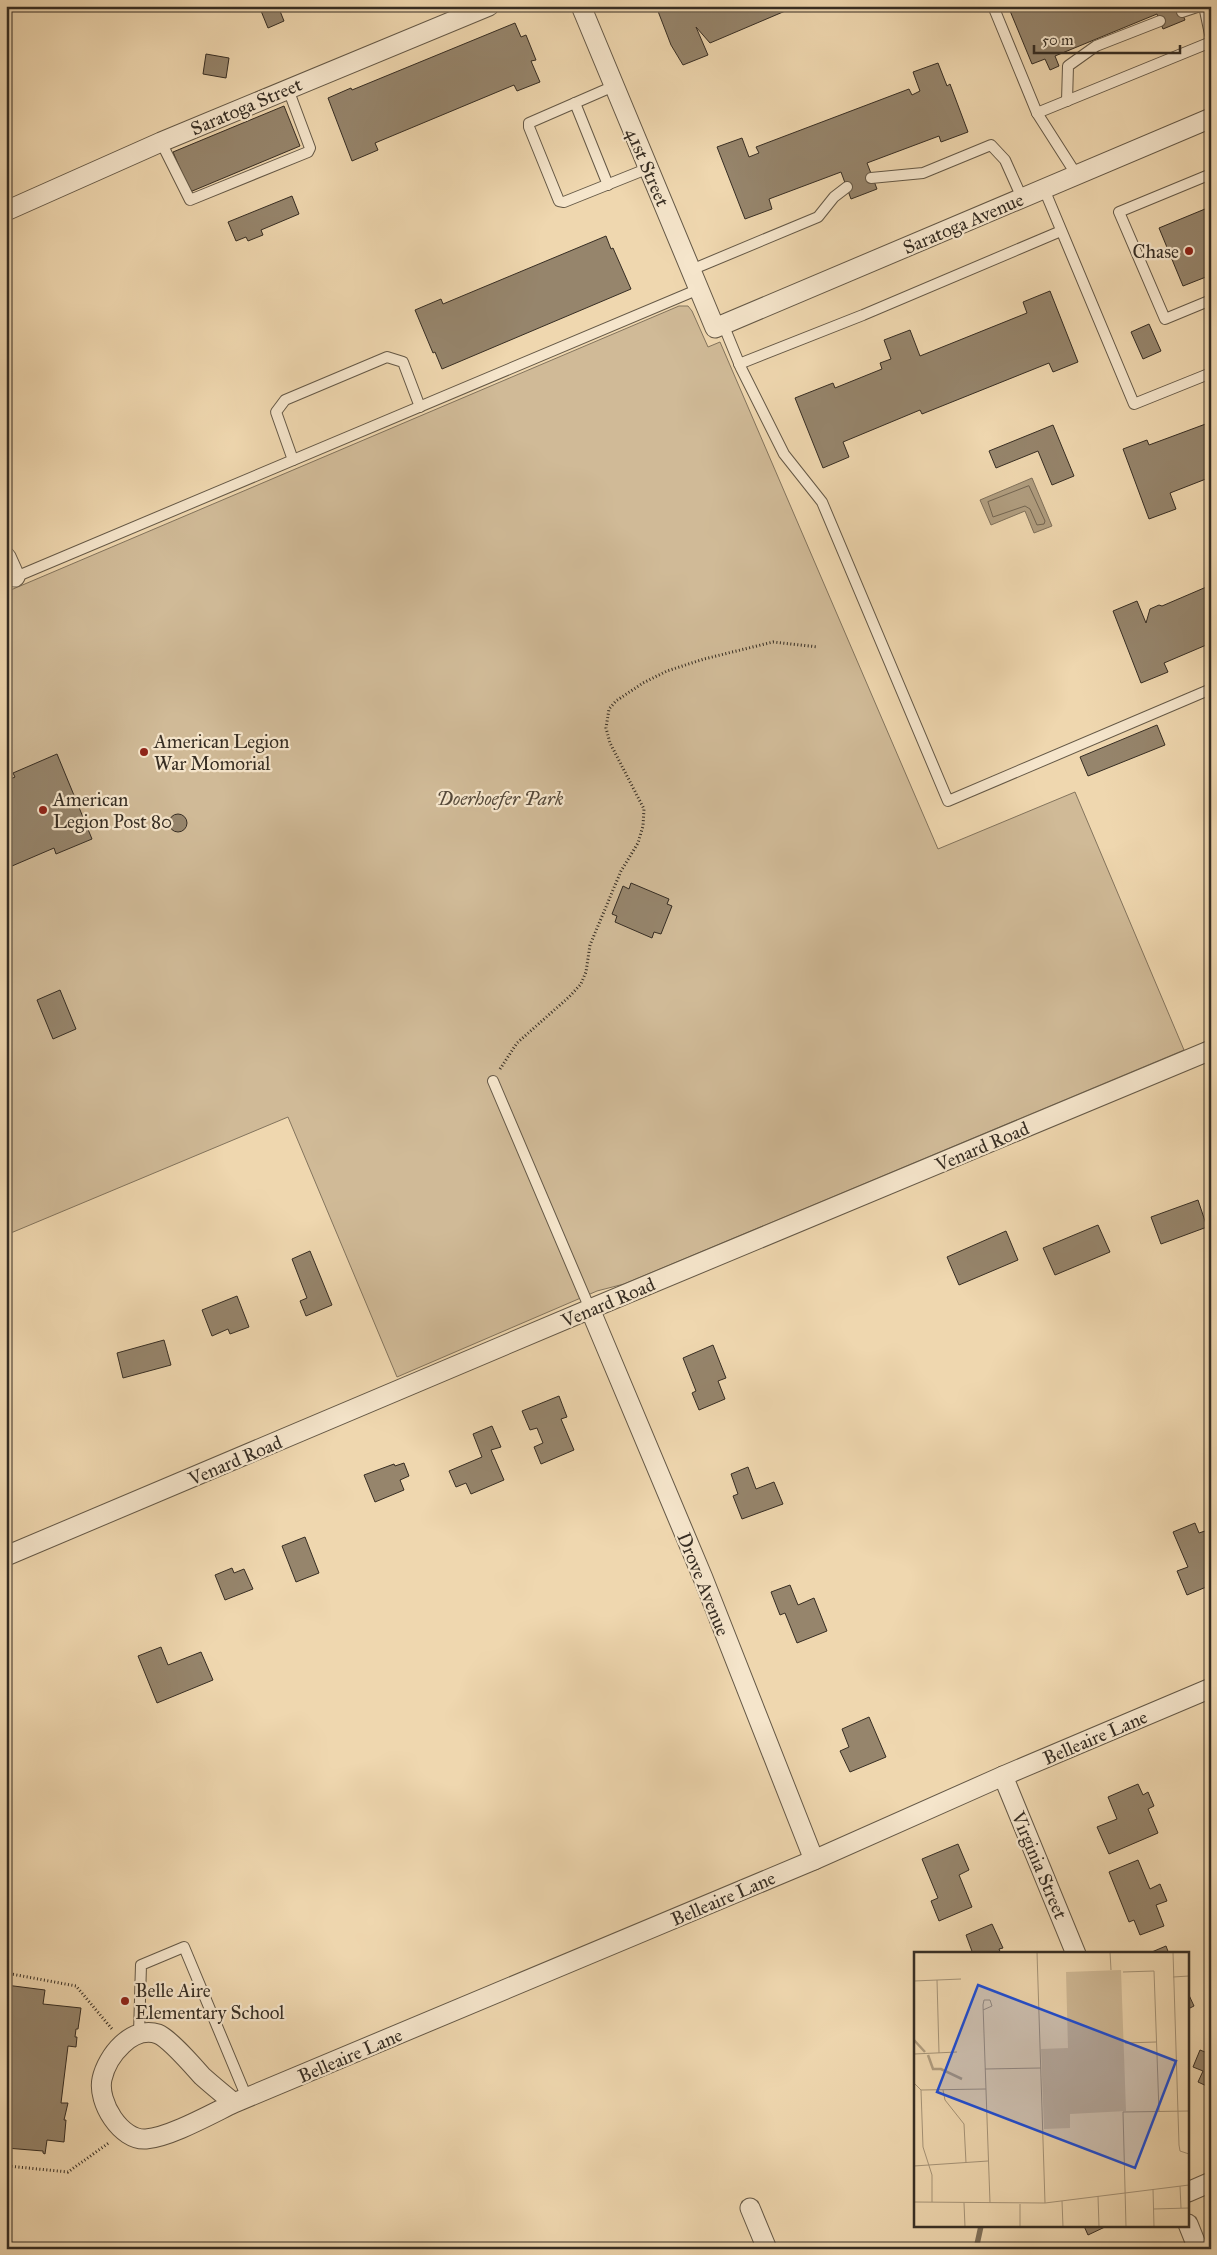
<svg xmlns="http://www.w3.org/2000/svg" width="1217" height="2255" font-family="'IM FELL Great Primer',serif">
<style>
.green{fill:#d0ba97;stroke:#83745d}
.water{fill:#b09d7f;stroke:#7f705a}
.lines{fill:none;stroke-linecap:round;stroke-linejoin:round}
.shore{stroke:#736551;stroke-width:1}
.stream{stroke:#7f705a;stroke-width:5.5}
.building{fill:#96856c;stroke:#362d23}
.service-casing{stroke:#645846;stroke-width:12}
.minor-casing{stroke:#645846;stroke-width:21}
.path{stroke:#362d23;stroke-width:3;stroke-dasharray:1 2.5;stroke-linecap:butt}
.service{stroke:#f5e5cb;stroke-width:10}
.minor{stroke:#f5e5cb;stroke-width:19}
.poi-dot{fill:#8f2418;stroke:#f5e5cb;stroke-width:2}
.labels{text-anchor:middle;stroke-width:4.5;stroke-linejoin:round;paint-order:stroke}
.street-label{font-size:19px;fill:#362d23;stroke:#f5e5cb}
.poi-label{font-size:19px;fill:#362d23;stroke:#f5e5cb;text-anchor:start}
.park-label{font-size:19px;font-style:italic;fill:#55493a;stroke:#f5e5cb}
.inset-river{fill:none;stroke:#b09d7f;stroke-width:2.5}
.inset-road{fill:none;stroke:#a59377;stroke-width:1}
.view{fill:#1d4ed8;fill-opacity:0.15;stroke:#1d4ed8;stroke-width:2.5}
.inset-edge{fill:none;stroke:#362d23;stroke-width:2.5}
</style>
<rect width="100%" height="100%" fill="#efd7af"/>
<filter id="stains"><feTurbulence type="fractalNoise" baseFrequency=".004" numOctaves="4"/><feColorMatrix values="0 0 0 0 .2 0 0 0 0 .09 0 0 0 0 .02 0 0 0 .5 -.17"/></filter>
<radialGradient id="worn" r=".72"><stop offset=".6" stop-color="#630" stop-opacity="0"/><stop offset="1" stop-color="#630" stop-opacity=".3"/></radialGradient>
<!-- green -->
<polygon class="green" points="679,306 688,306 692,311 708,347 720,342 938,849 1075,792 1184,1050 624,1284 597,1291 397,1377 288,1117 6,1235 6,592"/>
<!-- water -->
<polygon class="water" points="1032,478 1052,526 1034,533 1025,511 991,525 980,500"/>
<g class="lines">
<!-- shore -->
<polygon class="shore" points="1029,486 1045,521 1044,524 1037,525 1030,509 1025,506 993,517 988,502"/>
<!-- stream -->
<polyline class="stream" points="976,2249 981,2226"/>
</g>
<!-- building -->
<g class="building">
<polygon points="259,6 278,6 284,21 268,28"/>
<polygon points="656,6 797,6 710,43 696,27 708,55 683,65 671,45"/>
<polygon points="1008,6 1179,6 1185,20 1163,29 1157,14 1055,56 1059,66 1050,70 1045,59 1032,64"/>
<polygon points="515,23 521,37 526,35 536,60 531,61 540,82 517,91 514,85 375,143 378,150 352,161 328,98 351,88 352,90"/>
<polygon points="206,54 229,58 226,78 203,74"/>
<polygon points="938,63 947,86 950,84 968,132 941,142 939,136 867,163 877,189 851,199 841,172 769,199 772,209 745,219 717,147 742,138 749,157 759,153 756,147 909,89 912,95 920,91 913,72"/>
<polygon points="284,106 300,146 190,192 173,152"/>
<polygon points="292,196 299,214 261,230 263,235 248,241 246,237 236,241 228,222"/>
<polygon points="1205,209 1211,224 1211,275 1183,286 1159,228"/>
<polygon points="606,236 611,249 613,248 631,289 442,369 435,352 433,353 415,310 441,299 443,304"/>
<polygon points="1050,291 1078,362 1053,372 1049,363 922,414 920,410 843,442 849,457 823,468 795,398 833,383 835,388 882,369 880,363 891,359 884,340 910,330 920,356 1027,313 1023,302"/>
<polygon points="1149,324 1161,351 1143,359 1131,332"/>
<polygon points="1211,422 1211,477 1170,493 1176,509 1149,519 1123,449 1147,440 1149,445"/>
<polygon points="1053,425 1074,476 1052,485 1038,451 996,468 989,451"/>
<polygon points="1211,585 1211,643 1164,663 1168,672 1141,683 1113,611 1137,601 1146,623 1150,609 1159,605 1162,606"/>
<polygon points="1157,725 1165,745 1088,776 1080,757"/>
<polygon points="57,754 92,839 56,854 54,848 12,866 10,861 6,862 6,781 15,777 13,773"/>
<circle cx="178" cy="823" r="9"/>
<polygon points="631,883 669,899 667,904 672,906 661,934 654,932 652,938 615,922 617,916 612,914 623,886 629,889"/>
<polygon points="60,990 76,1029 53,1039 37,1000"/>
<polygon points="1198,1200 1207,1227 1161,1244 1151,1217"/>
<polygon points="1098,1225 1110,1252 1055,1275 1043,1248"/>
<polygon points="1006,1231 1018,1260 959,1285 947,1257"/>
<polygon points="310,1251 332,1305 306,1316 300,1301 307,1298 292,1259"/>
<polygon points="237,1296 249,1327 230,1334 228,1329 212,1336 202,1310"/>
<polygon points="164,1340 171,1365 123,1378 117,1353"/>
<polygon points="713,1345 726,1378 718,1381 725,1399 699,1410 692,1393 696,1391 683,1358"/>
<polygon points="559,1396 567,1417 561,1419 574,1450 541,1464 534,1447 543,1443 537,1428 530,1430 522,1411"/>
<polygon points="492,1426 501,1447 491,1450 504,1480 471,1494 466,1483 456,1487 449,1471 482,1457 473,1434"/>
<polygon points="404,1463 409,1476 400,1480 404,1490 375,1502 364,1475 394,1464 395,1466"/>
<polygon points="748,1467 756,1489 774,1482 783,1504 742,1519 733,1496 738,1494 731,1474"/>
<polygon points="1195,1523 1199,1533 1211,1529 1211,1585 1187,1595 1177,1571 1188,1567 1173,1532"/>
<polygon points="305,1537 319,1573 296,1582 282,1546"/>
<polygon points="232,1568 234,1573 244,1569 253,1589 225,1600 215,1575"/>
<polygon points="790,1585 798,1605 814,1598 827,1631 797,1643 785,1613 780,1615 771,1592"/>
<polygon points="161,1647 168,1665 201,1652 213,1680 157,1703 138,1656"/>
<polygon points="869,1717 886,1757 850,1772 840,1751 849,1747 842,1729"/>
<polygon points="1138,1784 1143,1795 1148,1792 1154,1806 1148,1809 1158,1833 1109,1854 1097,1827 1117,1819 1108,1797"/>
<polygon points="958,1844 969,1870 959,1875 972,1907 939,1921 931,1901 938,1898 922,1859"/>
<polygon points="1138,1860 1150,1889 1160,1884 1167,1901 1156,1905 1164,1926 1140,1935 1134,1920 1129,1922 1109,1872"/>
<polygon points="992,1924 1003,1948 999,1949 1001,1954 973,1954 966,1935"/>
<polygon points="1166,1946 1169,1954 1147,1954"/>
<polygon points="6,1985 45,1990 43,2004 81,2008 78,2029 76,2029 75,2037 77,2037 76,2047 68,2046 61,2103 68,2103 64,2120 66,2120 64,2142 47,2140 45,2154 43,2153 43,2151 6,2148"/>
<polygon points="1188,1993 1194,2006 1188,2009"/>
<polygon points="1200,2050 1210,2054 1211,2051 1211,2088 1198,2082 1203,2071 1193,2067"/>
<polygon points="1084,2226 1107,2226 1088,2235"/>
</g>
<g class="lines">
<!-- service casing -->
<g class="service-casing">
<g id="service">
<polyline points="993,6 1037,113 1076,174"/>
<polyline points="1204,6 1211,39"/>
<polyline points="1182,12 1200,6"/>
<polyline points="614,86 529,123 529,127 559,201 564,202 649,168"/>
<polyline points="1067,101 1068,66 1096,46 1160,21"/>
<polyline points="575,103 608,185"/>
<polyline points="1037,113 1211,42"/>
<polyline points="161,142 190,200 308,152 310,148 288,89"/>
<polyline points="1211,174 1119,212 1165,319 1211,300"/>
<polyline points="871,178 923,173 991,145 1005,160 1022,198"/>
<polyline points="1044,189 1134,404 1211,373"/>
<polyline points="691,270 818,217 834,197 847,187"/>
<polyline points="723,324 741,368 784,454 822,502 948,801 1211,689"/>
<polyline points="739,364 863,315 1061,231"/>
<polyline points="293,460 276,412 285,400 387,357 403,362 420,407"/>
<polyline points="6,581 699,289"/>
<polyline points="493,1081 590,1309"/>
<polyline points="139,2033 141,1965 184,1947 247,2098"/>
</g>
</g>
<!-- minor casing -->
<g class="minor-casing">
<g id="minor">
<polyline points="581,6 715,328 1211,118"/>
<polyline points="6,211 161,142 489,6"/>
<polyline points="6,557 15,577"/>
<polyline points="590,1309 703,1578 814,1860"/>
<polyline points="6,1556 590,1309 1211,1050"/>
<polyline points="1003,1776 1076,1954"/>
<path d="M234,2103C223,2094 212,2085 202,2076C193,2066 170,2039 158,2034C132,2025 107,2056 102,2079C97,2102 121,2141 146,2139C170,2137 211,2114 234,2103L814,1860L1003,1776L1211,1688"/>
<polyline points="1188,2192 1211,2182"/>
<polyline points="750,2208 767,2249"/>
<polyline points="1188,2224 1198,2249"/>
</g>
</g>
<!-- path -->
<g class="path">
<polyline points="500,1069 517,1043 569,997 581,984 586,972 590,945 621,871 638,843 643,826 644,809 610,743 606,728 609,709 616,701 643,683 667,671 704,659 773,642 818,647"/>
<polyline points="6,1973 76,1986 112,2029"/>
<polyline points="6,2166 8,2166 6,2176"/>
<polyline points="8,2166 68,2172 110,2142"/>
</g>
<!-- service -->
<use href="#service" class="service"/>
<!-- minor -->
<use href="#minor" class="minor"/>
</g>
<!-- markers -->
<g class="poi-dot">
<circle cx="1189" cy="251" r="5"/>
<circle cx="144" cy="752" r="5"/>
<circle cx="43" cy="810" r="5"/>
<circle cx="125" cy="2001" r="5"/>
</g>
<g class="labels">
<!-- street labels -->
<g class="street-label">
<text transform="translate(246 106) rotate(-23)" y="7">Saratoga Street</text>
<text transform="translate(648 167) rotate(67)" y="7">41st Street</text>
<text transform="translate(963 223) rotate(-23)" y="7">Saratoga Avenue</text>
<text transform="translate(982 1146) rotate(-23)" y="7">Venard Road</text>
<text transform="translate(608 1302) rotate(-23)" y="7">Venard Road</text>
<text transform="translate(235 1460) rotate(-23)" y="7">Venard Road</text>
<text transform="translate(704 1584) rotate(68)" y="7">Drove Avenue</text>
<text transform="translate(1095 1737) rotate(-23)" y="7">Belleaire Lane</text>
<text transform="translate(1040 1865) rotate(67)" y="7">Virginia Street</text>
<text transform="translate(723 1898) rotate(-23)" y="7">Belleaire Lane</text>
<text transform="translate(350 2055) rotate(-23)" y="7">Belleaire Lane</text>
</g>
<!-- poi labels -->
<g class="poi-label">
<text x="1179" y="258" text-anchor="end">Chase</text>
<text x="154" y="748">American Legion<tspan x="154" dy="22">War Momorial</tspan></text>
<text x="53" y="806">American<tspan x="53" dy="22">Legion Post 80</tspan></text>
<text x="135" y="1997">Belle Aire<tspan x="135" dy="22">Elementary School</tspan></text>
</g>
<!-- park labels -->
<g class="park-label">
<text x="500" y="805">Doerhoefer Park</text>
</g>
</g>
<!-- overview -->
<g transform="translate(914 1952)">
<rect width="275" height="275" fill="#efd7af"/>
<path d="M207,18L212,159L156,162V176L130,177L127,97L154,96L152,20Z" fill="#d0ba97"/>
<path class="inset-river" d="M0,88L11,100M14,103L19,117H27L48,127"/>
<path class="inset-road" d="M123,0L131,251M196,0L197,18M259,0L265,193L266,199L275,202M209,20L240,19L245,159M259,25L275,24M23,28L25,101M0,29L47,27M69,58L78,54L76,48H70L69,53L76,251M211,91L242,90M0,102L43,100M71,117L127,116M0,131L7,138L9,195L18,223V250M7,138L72,137M29,138L31,148L50,172L52,211M0,214L74,209M266,234L267,256M239,237L240,275M184,244L185,275M148,249L149,275M0,250L131,251L275,233M50,251L51,275M106,252V275M239,257L275,256M212,275L209,160L275,159"/>
<path class="view" d="M64,33L262,109L221,216L23,140Z"/>
<rect width="275" height="275" class="inset-edge"/>
</g>
<!-- margin -->
<rect width="1217" height="2255" fill="none" stroke="#efd7af" stroke-width="25"/>
<rect x="8" y="8" width="1202" height="2240" fill="none" stroke="#362d23" stroke-width="2.5"/>
<rect x="12" y="12" width="1192" height="2230" fill="none" stroke="#362d23"/>
<!-- scale -->
<path d="M1034 45v8h146v-8" fill="none" stroke="#362d23" stroke-width="2.5"/>
<text x="1042" y="45" font-size="15" fill="#362d23" stroke="#f5e5cb" stroke-width="4" paint-order="stroke">50 m</text>
<rect width="100%" height="100%" filter="url(#stains)"/>
<rect width="100%" height="100%" fill="url(#worn)"/>
</svg>
